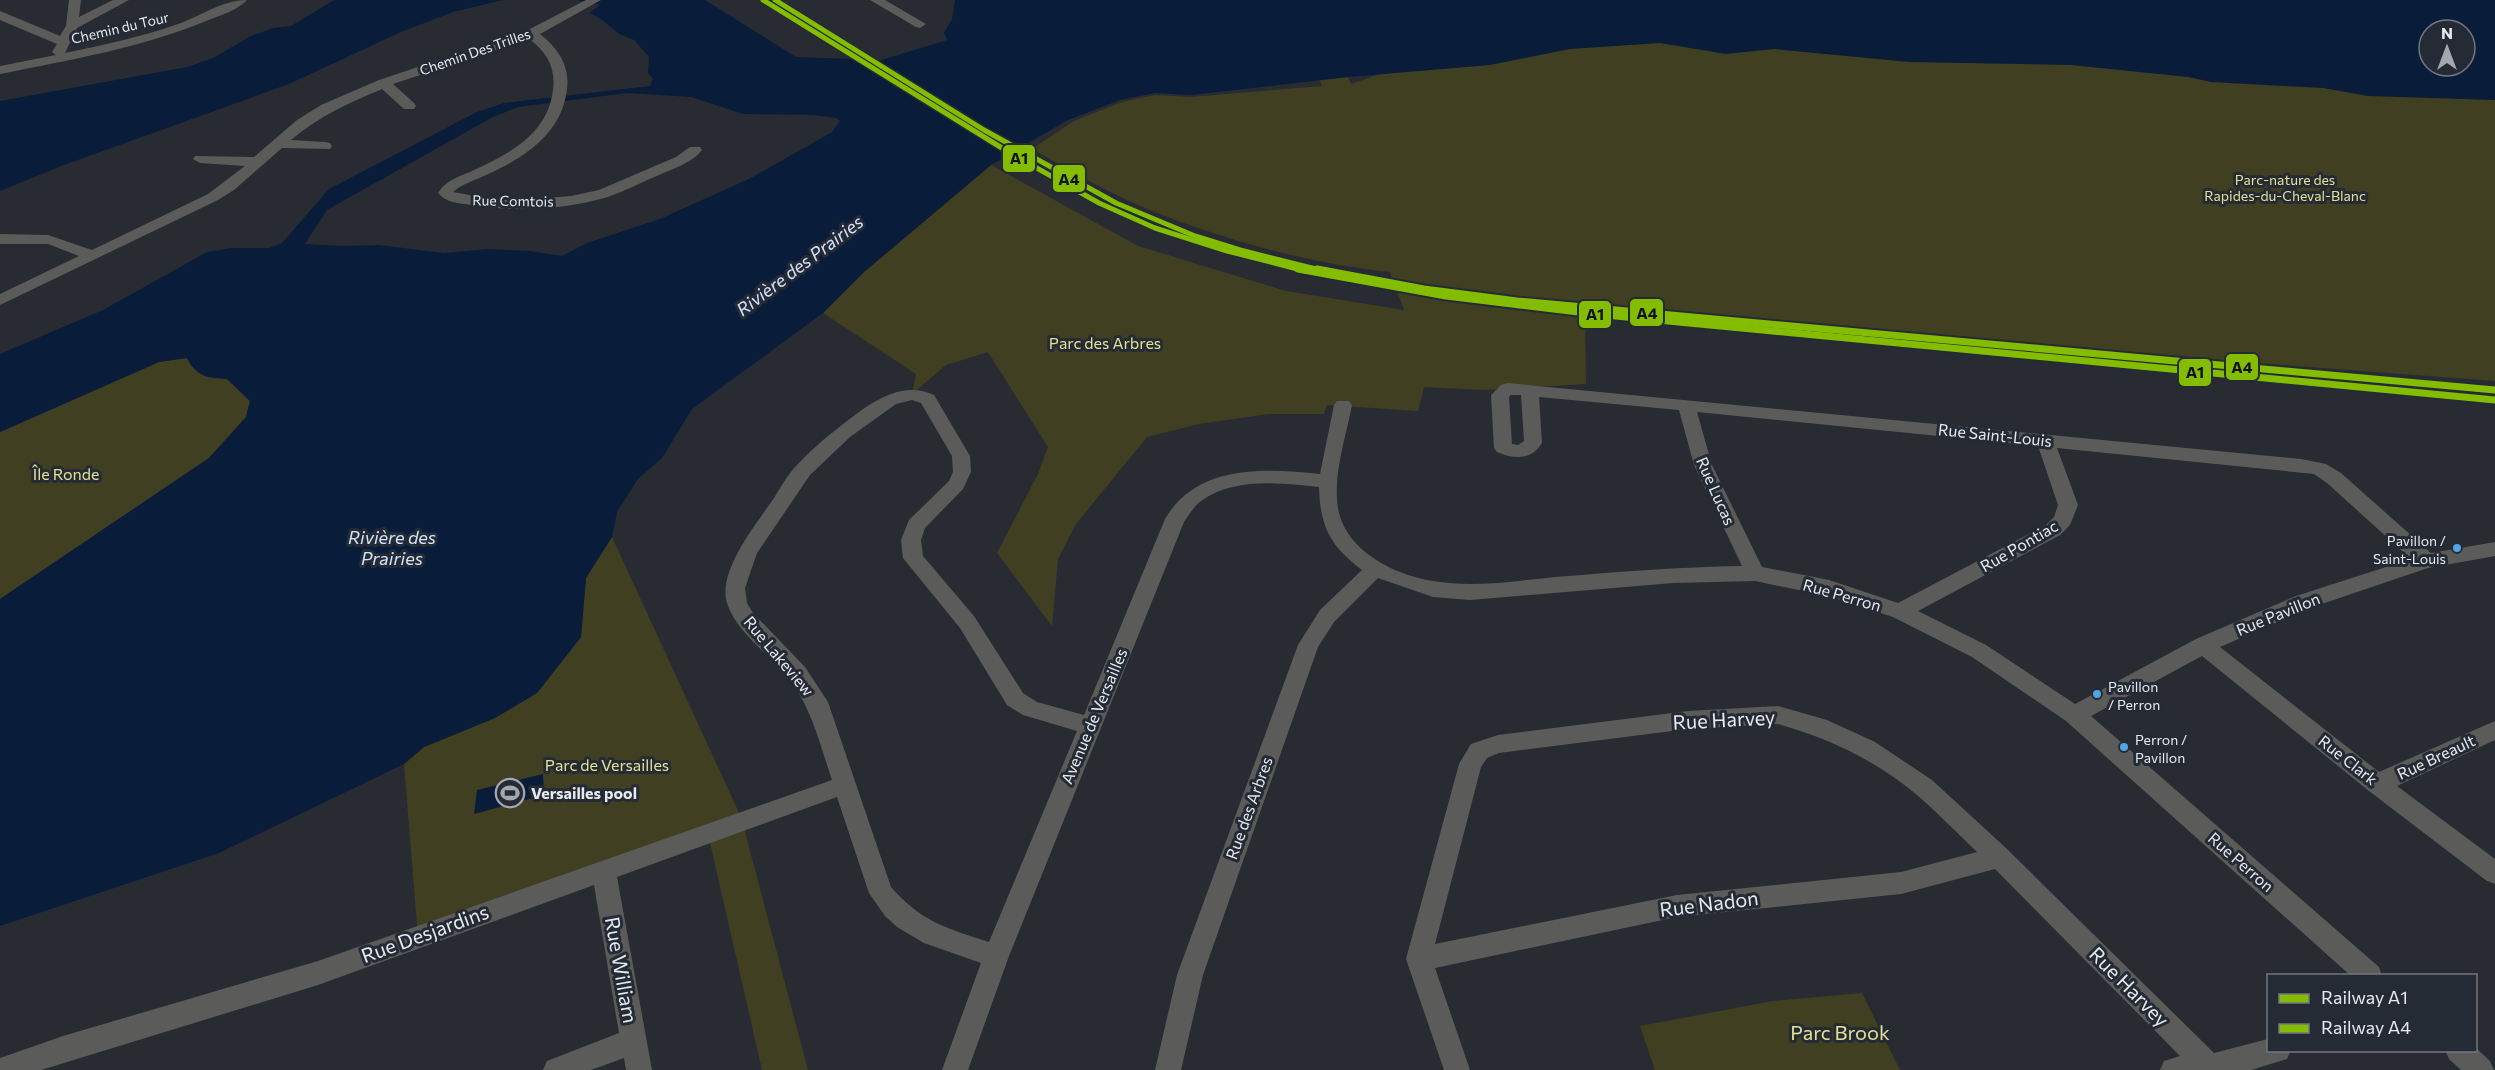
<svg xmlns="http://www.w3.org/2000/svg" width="2495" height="1070" font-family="Commissioner,sans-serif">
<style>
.green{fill:#403f22;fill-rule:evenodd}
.water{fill:#091c3a;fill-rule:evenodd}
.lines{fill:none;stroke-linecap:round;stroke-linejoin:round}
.minor{fill:#5b5c59;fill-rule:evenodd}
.rail-1-far1-casing{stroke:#252b35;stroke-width:8}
.rail-1-casing{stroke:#252b35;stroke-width:11}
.rail-2-far1-casing{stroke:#252b35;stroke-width:8}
.rail-2-casing{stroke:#252b35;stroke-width:11}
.rail-1-far1{stroke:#84bd00;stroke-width:5}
.rail-1{stroke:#84bd00;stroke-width:7}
.rail-2-far1{stroke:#84bd00;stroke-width:5}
.rail-2{stroke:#84bd00;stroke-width:7}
.bus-dot{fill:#53a3e8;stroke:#252b35;stroke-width:2}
.labels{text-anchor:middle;stroke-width:6;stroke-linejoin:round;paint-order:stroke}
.far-street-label{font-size:14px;fill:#e5e9f0;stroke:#252b35}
.far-park-label{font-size:14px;fill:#e3e092;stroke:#252b35}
.bus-label{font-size:14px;fill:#e5e9f0;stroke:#252b35;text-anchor:start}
.park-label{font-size:16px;fill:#e3e092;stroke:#252b35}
.street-label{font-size:16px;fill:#e5e9f0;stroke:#252b35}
.poi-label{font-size:16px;font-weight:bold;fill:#e5e9f0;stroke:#252b35;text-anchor:start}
.water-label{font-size:18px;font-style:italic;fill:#d3e3fd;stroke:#252b35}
.near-street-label{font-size:20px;fill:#e5e9f0;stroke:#252b35}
.near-park-label{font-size:20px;fill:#e3e092;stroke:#252b35}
.line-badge{stroke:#252b35;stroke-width:2}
.pale-badge-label{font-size:16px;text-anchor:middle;font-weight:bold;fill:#111}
</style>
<rect width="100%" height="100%" fill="#282c32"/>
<!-- green -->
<g class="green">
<path d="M1560,0L2495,17V381L1585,312L1586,384L1484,390L1424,387L1418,411L1327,405L1324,414H1269L1199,424L1147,437L1076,524L1058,559L1052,626L997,553L1038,474L1048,447L988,352L946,365L912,394L916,374L823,313L864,272L991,165L1138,246L1286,291L1404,310L1390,272C1309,264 1213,237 1138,205C1101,189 1067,168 1032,149L1074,121L1122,102L1155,95L1190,97L1322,86L1320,80L1348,77L1351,84L1377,75L1461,61ZM2429,30H2465V66H2429Z"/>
<polygon points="187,358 191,366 227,379 250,401 246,417 209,458 0,599 0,432 159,362"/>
<polygon points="612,537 741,817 808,1070 762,1070 708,834 418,937 404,764 424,747 495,718 537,693 581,637 586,578"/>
<polygon points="1862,993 1900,1070 1655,1070 1640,1026 1773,1001"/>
</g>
<!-- water -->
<g class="water">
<polygon points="334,0 503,0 453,12 401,32 289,84 64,165 0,191 0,101 187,67 213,58 251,36 273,28 291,26"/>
<path d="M577,0H705L796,57L851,59L865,65L947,40L944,33L952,19L955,0H2495V100L2368,96L2323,88L2211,82L2188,77L2071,65L1909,62L1774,49L1726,54L1660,43L1570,49L1490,65L1348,77L1191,95L1155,93L1120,100L1066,121L991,165L864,272L823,313L692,409L662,458L638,479L617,512L612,537L586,578L581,637L537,693L495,718L424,747L404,764L219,853L0,926V599L209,458L246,417L250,401L227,379C207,378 197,377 187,358L159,362L0,432V354L103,310L207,252L231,248H269L282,243L329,189L477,112L504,103L650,86L653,79L648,73L649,57L634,40L619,34L601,19L589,13L600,5ZM2429,30H2465V66H2429ZM627,93L691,97L743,114L813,115L836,118L840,121L832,132L751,178L660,219L587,243L562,256L530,251L488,249L444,253L379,245L343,246L305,244L327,210L491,118L518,107Z"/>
<polygon points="543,774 544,795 474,814 477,790"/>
</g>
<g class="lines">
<!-- minor -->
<g class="minor">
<path d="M69,0H81L79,17L113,0H129L77,28L65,53C103,45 141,37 178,24C201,16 222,0 247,0C238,10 219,16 206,21C140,48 70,60 0,74V66L56,55L52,52L57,44L0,20V11L60,36L66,26Z"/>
<path d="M586,0H601L540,34C558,48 570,66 567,89C562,134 524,158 486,175C476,180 461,184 453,192L486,198L535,199L571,196L599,190L676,157L690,147H700L702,150C692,163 674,168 659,175C642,182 625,191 608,197C564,210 516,212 471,205C459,203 446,203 438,193C446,180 458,177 472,171C508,155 548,134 553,90C556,68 547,52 529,39L393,84L414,103L416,106L414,109H404L382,89C349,103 319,116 291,140L325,142L330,143L332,146L330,149L282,148L234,190L218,200L0,305V294L79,256L48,244H0V234L48,235L92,250L208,194L245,166L200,163L193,159L195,156L254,157L297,120L321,105L379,80L526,31Z"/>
<polygon points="870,0 885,0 926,24 920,28 916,27"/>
<path d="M1507,383L2301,459L2326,464L2341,473L2431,553L2495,542V556L2428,568L2310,608L2220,647L2379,772L2495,721V740L2397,786L2495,859V884L2487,881L2369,791L2202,656L2091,716L2379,967L2382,976H2351L2066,721L1972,657L1893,617L1828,596L1755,581L1673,583L1470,600L1433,597L1378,578L1334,622L1318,647L1203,975L1181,1070H1155L1177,975L1298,645L1320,610L1362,570C1330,546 1320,526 1319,487C1281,483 1234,477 1201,501C1194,506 1189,515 1184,522L1009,956L968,1070H942L981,963L924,943L897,927L885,916L869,893L837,797L617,877L652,1070H626L624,1058L591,1070H543L547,1061L619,1033L594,885L318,985L41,1070H0V1058L3,1057L63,1036L318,961L832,780C820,745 812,709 790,680C771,655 737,634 727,603C717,571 757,523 774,498C781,487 788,474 797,465C809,452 824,439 838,428C865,407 899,378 934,395L970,456L971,472L963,489L925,528L921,540L923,556L974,616L1023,693L1037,702L1084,715L1165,519C1197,464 1265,468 1320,474L1334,405L1337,401H1349L1352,405C1346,438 1331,479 1339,513C1349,553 1396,575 1433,581C1473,588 1515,581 1555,577C1618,572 1679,567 1742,566L1694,465L1679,410L1539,397L1542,443C1531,461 1513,459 1497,452L1494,448L1491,395L1501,385ZM1511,395H1521L1524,441L1518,445L1512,444L1509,397ZM912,400L921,403L952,456L953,472L949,481L909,520L901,540L903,558L960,628L1007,705L1023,715L1077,731L989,942C948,929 920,921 891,887L828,702L805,667L753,613L747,603L745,588L757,553L810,475L850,437L896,404ZM1697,412L2038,446L2058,505L2054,517L2046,525L1898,603L1829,580L1762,567L1712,465ZM2057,448L2314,474L2327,483L2411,559L2296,596L2196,639L2075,704L1986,645L1918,611L2060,535L2070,525L2078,505Z"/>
<path d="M1778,706L1827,720L1875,742L1932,780L2007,849L2214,1053L2268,1039V1050H2291L2287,1059L2251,1070H2160L2164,1061L2180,1056L1995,869L1901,894L1677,917L1435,968L1470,1070H1444L1406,959L1459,764L1471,744L1498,735L1688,711ZM1778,724C1828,738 1877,761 1917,795C1938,813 1957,833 1977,852L1901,872L1677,895L1435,944L1481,767L1487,758L1499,753L1688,729Z"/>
<polygon points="2476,1048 2490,1061 2494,1070 2461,1070 2449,1059 2445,1050 2476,1050"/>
</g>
<!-- rail-1-far1 casing -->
<g class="rail-1-far1-casing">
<polyline id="rail-1-far1" points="763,0 1010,153 1099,203 1155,228 1227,251 1305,271"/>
</g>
<!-- rail-1 casing -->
<g class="rail-1-casing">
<polyline id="rail-1" points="1298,269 1446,296 1595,314 2495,400"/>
</g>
<!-- rail-2-far1 casing -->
<g class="rail-2-far1-casing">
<polyline id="rail-2-far1" points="775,0 984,130 1116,203 1195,236 1240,250 1324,271"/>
</g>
<!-- rail-2 casing -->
<g class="rail-2-casing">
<polyline id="rail-2" points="1317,269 1424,289 1517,301 2495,390"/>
</g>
<!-- rail-1-far1 -->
<use href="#rail-1-far1" class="rail-1-far1"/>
<!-- rail-1 -->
<use href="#rail-1" class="rail-1"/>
<!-- rail-2-far1 -->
<use href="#rail-2-far1" class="rail-2-far1"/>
<!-- rail-2 -->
<use href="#rail-2" class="rail-2"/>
</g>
<!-- icons -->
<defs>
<g id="stadium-ring" transform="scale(1.5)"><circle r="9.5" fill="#252b35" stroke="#a3a7ae" stroke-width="1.5"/><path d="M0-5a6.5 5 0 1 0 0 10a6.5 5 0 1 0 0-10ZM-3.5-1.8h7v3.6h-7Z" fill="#a3a7ae"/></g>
</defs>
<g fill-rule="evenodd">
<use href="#stadium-ring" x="510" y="793"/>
</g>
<!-- markers -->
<g class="bus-dot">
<circle cx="2457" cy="548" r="5"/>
<circle cx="2097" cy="694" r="5"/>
<circle cx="2124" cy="747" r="5"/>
</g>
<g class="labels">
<!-- far-street labels -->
<g class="far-street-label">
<text transform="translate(120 28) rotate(-13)" y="5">Chemin du Tour</text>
<text transform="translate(475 52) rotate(-19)" y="5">Chemin Des Trilles</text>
<text transform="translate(513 201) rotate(1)" y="5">Rue Comtois</text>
</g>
<!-- far-park labels -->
<g class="far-park-label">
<text x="2285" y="185">Parc-nature des<tspan x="2285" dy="16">Rapides-du-Cheval-Blanc</tspan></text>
</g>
<!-- bus labels -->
<g class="bus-label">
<text x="2446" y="546" text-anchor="end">Pavillon /<tspan x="2446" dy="18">Saint-Louis</tspan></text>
<text x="2108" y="692">Pavillon<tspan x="2108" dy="18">/ Perron</tspan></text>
<text x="2135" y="745">Perron /<tspan x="2135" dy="18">Pavillon</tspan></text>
</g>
<!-- park labels -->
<g class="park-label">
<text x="1105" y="349">Parc des Arbres</text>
<text x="66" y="480">Île Ronde</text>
<text x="607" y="771">Parc de Versailles</text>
</g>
<!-- street labels -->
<g class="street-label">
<text transform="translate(1995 435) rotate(6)" y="6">Rue Saint-Louis</text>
<text transform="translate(1716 491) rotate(66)" y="6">Rue Lucas</text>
<text transform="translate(2019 546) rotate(-30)" y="6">Rue Pontiac</text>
<text transform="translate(1842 595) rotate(16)" y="6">Rue Perron</text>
<text transform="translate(2278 614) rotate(-22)" y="6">Rue Pavillon</text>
<text transform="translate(779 656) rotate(50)" y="6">Rue Lakeview</text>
<text transform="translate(1094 716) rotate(-67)" y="6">Avenue de Versailles</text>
<text transform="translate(2436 757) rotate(-25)" y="6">Rue Breault</text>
<text transform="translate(2348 760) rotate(38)" y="6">Rue Clark</text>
<text transform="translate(1249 808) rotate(-70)" y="6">Rue des Arbres</text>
<text transform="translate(2241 862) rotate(41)" y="6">Rue Perron</text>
</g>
<!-- poi labels -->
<g class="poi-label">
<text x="531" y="799">Versailles pool</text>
</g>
<!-- water labels -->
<g class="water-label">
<text transform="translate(800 266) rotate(-37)" y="6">Rivière des Prairies</text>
<text x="392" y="544">Rivière des<tspan x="392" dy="21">Prairies</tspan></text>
</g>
<!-- near-street labels -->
<g class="near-street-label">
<text transform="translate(1724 720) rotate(-3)" y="7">Rue Harvey</text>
<text transform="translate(1709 904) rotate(-7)" y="7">Rue Nadon</text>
<text transform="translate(425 934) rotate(-20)" y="7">Rue Desjardins</text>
<text transform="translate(621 970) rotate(80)" y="7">Rue William</text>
<text transform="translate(2129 987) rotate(45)" y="7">Rue Harvey</text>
</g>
<!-- near-park labels -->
<g class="near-park-label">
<text x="1840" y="1040">Parc Brook</text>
</g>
</g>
<g class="line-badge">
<rect x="1002" y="144" width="34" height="29" rx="6" fill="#84bd00"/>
<rect x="1052" y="164" width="34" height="29" rx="6" fill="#84bd00"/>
<rect x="1629" y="298" width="35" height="29" rx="6" fill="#84bd00"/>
<rect x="1578" y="300" width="34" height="29" rx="6" fill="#84bd00"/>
<rect x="2225" y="353" width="34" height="28" rx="6" fill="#84bd00"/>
<rect x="2178" y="358" width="34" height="29" rx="6" fill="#84bd00"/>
</g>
<g class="pale-badge-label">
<text x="1019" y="164">A1</text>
<text x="1069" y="185">A4</text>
<text x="1647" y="319">A4</text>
<text x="1595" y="320">A1</text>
<text x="2242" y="373">A4</text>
<text x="2195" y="378">A1</text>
</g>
<!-- legend -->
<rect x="2267" y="974" width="210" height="78" fill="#252b35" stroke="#727780" stroke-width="1.5"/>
<rect x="2279" y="994" width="30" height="9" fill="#84bd00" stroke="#727780" stroke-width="1.5"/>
<text x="2321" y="1004" font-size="18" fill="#e5e9f0">Railway A1</text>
<rect x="2279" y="1024" width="30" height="9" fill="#84bd00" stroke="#727780" stroke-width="1.5"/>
<text x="2321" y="1034" font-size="18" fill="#e5e9f0">Railway A4</text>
<!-- north arrow -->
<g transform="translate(2447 48)"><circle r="28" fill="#252b35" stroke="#727780" stroke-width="1.5"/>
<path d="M0-4.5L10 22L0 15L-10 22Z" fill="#a3a7ae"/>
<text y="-9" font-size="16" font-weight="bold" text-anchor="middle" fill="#e5e9f0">N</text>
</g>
</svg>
